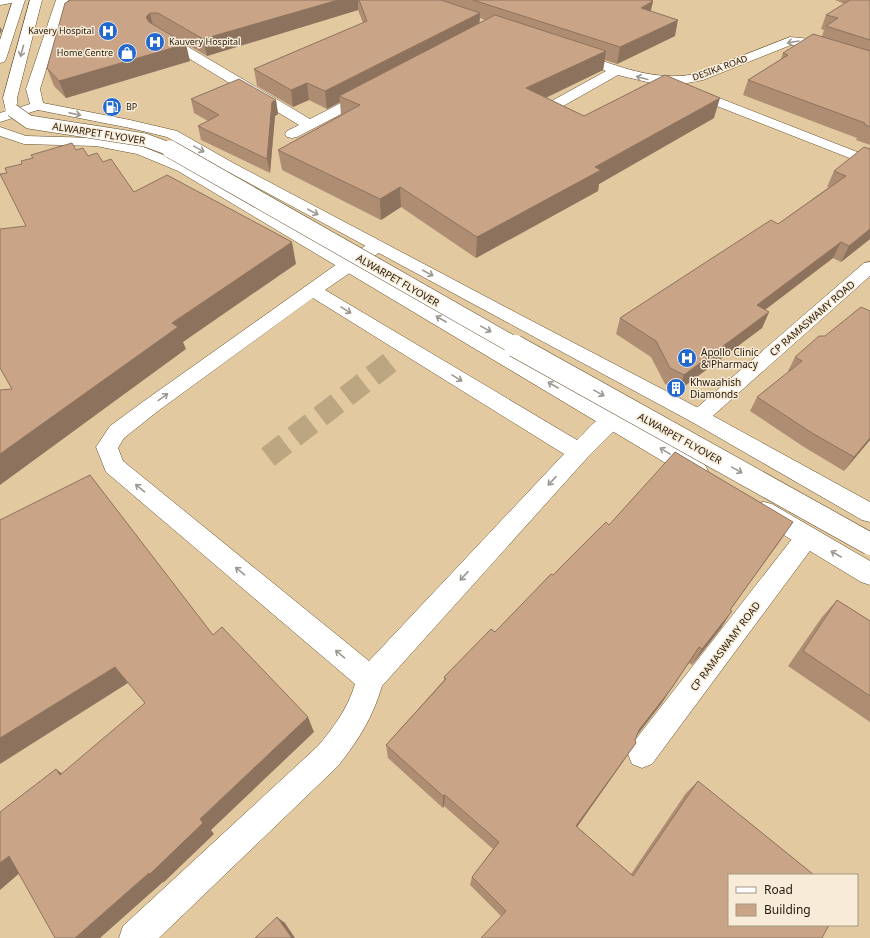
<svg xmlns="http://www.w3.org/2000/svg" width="870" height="938" font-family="'Noto Sans',sans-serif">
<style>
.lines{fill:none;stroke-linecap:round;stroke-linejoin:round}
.minor-tunnel{stroke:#bca682;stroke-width:22;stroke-dasharray:22 11;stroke-linecap:butt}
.minor-casing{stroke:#654f2a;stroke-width:1}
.major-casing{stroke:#654f2a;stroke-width:1}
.minor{fill:#fff;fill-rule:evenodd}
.major{fill:#fff;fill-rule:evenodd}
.major-bridge-far2-casing{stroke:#654f2a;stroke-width:14;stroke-linecap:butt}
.major-bridge-far1-casing{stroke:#654f2a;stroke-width:18;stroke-linecap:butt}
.major-bridge-casing{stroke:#654f2a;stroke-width:23;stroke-linecap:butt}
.major-bridge-far2{stroke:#fff;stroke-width:13}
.major-bridge-far1{stroke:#fff;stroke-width:17}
.major-bridge{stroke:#fff;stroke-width:22}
.wall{fill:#ae8d73;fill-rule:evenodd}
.shaded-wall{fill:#8d735e}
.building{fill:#caa486;stroke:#8d735e}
.oneway{stroke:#9c9891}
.labels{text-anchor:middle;stroke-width:3;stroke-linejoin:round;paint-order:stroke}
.far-poi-label{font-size:9px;fill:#241b0b;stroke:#f8ebd7;text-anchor:end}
.far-street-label{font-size:9px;fill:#241b0b;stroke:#f8ebd7}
.street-label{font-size:10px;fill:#241b0b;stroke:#f8ebd7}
.poi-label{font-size:10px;fill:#241b0b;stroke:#f8ebd7;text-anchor:start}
</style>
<rect width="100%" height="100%" fill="#e2c9a0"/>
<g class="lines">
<!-- minor-tunnel -->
<polyline class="minor-tunnel" points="268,457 397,357"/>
<!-- minor casing -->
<g class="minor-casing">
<g id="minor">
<polygon points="0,0 19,0 17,2 0,5"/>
<polygon points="164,34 168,35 310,119 362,92 372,92 374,95 372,98 297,137 292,138 287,137 285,134 287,131 299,125 160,41 158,38 160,35"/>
<path d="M790,37L811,39L870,58V66L806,46L791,45L703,80L682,84L651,83L618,75L549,114L544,115L539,114L537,111L539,108L606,71L572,59L570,56L572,53H580C618,66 654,82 695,74Z"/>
<polygon points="691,87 870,157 870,166 686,94 684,91 686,88"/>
<path d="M377,241L383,242L385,246L383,250L325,290L577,440C589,429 602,409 619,414L622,420L619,426L587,458L382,686C373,717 358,741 338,766L159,938H119L123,926L318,746C334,727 348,708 355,684L106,472L96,447L110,426L144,401L337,264L371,242ZM313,298L564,454L369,661L123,461L118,448L124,438L158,411Z"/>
<polygon points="870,262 870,276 706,422 699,425 692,422 689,417 692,412 864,263"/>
<polygon points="807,527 815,530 819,537 815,544 652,764 642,768 632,764 628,754 632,744 799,530"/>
</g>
</g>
<!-- major casing -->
<g class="major-casing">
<g id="major">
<polygon points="13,0 25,0 6,59 4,62 0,63 0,40"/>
<polygon points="30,0 42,0 17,98 18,108 30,104 26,89 56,0 68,0 40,89 43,103 130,120 177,131 235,164 511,310 706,412 870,502 870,522 862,520 692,422 225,170 167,137 130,128 38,110 0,122 0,113 6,111 3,98"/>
<polygon points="0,127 26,136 96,138 141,146 188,165 705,465 708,471 705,477 697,480 689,477 178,171 137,154 96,146 24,144 0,136"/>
<polygon points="764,502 772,504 870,561 870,585 861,582 756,518 753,511 756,504"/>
</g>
</g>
<!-- minor -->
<use href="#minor" class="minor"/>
<!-- major -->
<use href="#major" class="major"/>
<!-- major-bridge-far2 casing -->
<g class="major-bridge-far2-casing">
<polyline id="major-bridge-far2" points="12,110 29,122 145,140 172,150"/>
</g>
<!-- major-bridge-far1 casing -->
<g class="major-bridge-far1-casing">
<polyline id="major-bridge-far1" points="170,149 517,347"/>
</g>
<!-- major-bridge casing -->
<g class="major-bridge-casing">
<polyline id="major-bridge" points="515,346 870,544"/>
</g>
<!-- major-bridge-far2 -->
<use href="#major-bridge-far2" class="major-bridge-far2"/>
<!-- major-bridge-far1 -->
<use href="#major-bridge-far1" class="major-bridge-far1"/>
<!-- major-bridge -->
<use href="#major-bridge" class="major-bridge"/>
</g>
<!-- wall -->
<g class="wall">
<path d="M71,0H650L653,1L651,11L675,36L617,64L605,60L603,70L546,98L584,116L714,118L599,184L598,191L476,258L401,207L381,220L282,170L278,150L341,115L340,102L327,109L309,100L293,107L257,86L254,69L363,23L358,10L207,56L162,30L190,61L66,98L54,86L47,68ZM480,18L485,20L479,23Z"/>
<polygon points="835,0 870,0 870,145 856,140 857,138 743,95 748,80 781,59 783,53 822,36 824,30 821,29 826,15 845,4"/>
<polygon points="191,99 276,100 278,114 275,116 270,173 201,140 198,126 208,121 194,113"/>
<polygon points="870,146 870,239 841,262 833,258 765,310 769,312 762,328 678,391 665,384 651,357 616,334 620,318 778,224 829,187 827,187 834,171 869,149"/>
<polygon points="825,336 870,440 844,471 804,447 750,411 757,397 789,372 788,371 795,357"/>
<polygon points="609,525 780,541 730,610 721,628 692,665 689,663 661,704 637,735 627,756 577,827 631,874 686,793 698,781 814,875 501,916 470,885 472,877 493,849 444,806 443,808 388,758 386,745 444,680 444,677 495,632 553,575"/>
<polygon points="837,600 870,621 870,722 788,666 822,617"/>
</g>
<!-- shaded-wall -->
<g class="shaded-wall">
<polygon points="338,0 358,0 358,10 207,56 203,39"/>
<polygon points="653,1 649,17 641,8"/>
<polygon points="150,13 154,30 151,33 146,17"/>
<polygon points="480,13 479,29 339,96 340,102 327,109 325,91"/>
<polygon points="678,20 675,36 617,64 620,47"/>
<polygon points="0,27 2,30 0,34"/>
<polygon points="186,44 190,61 66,98 59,81"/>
<polygon points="606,51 603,70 524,108 526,88"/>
<polygon points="307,83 309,100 293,107 291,90"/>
<polygon points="720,98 714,118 599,184 598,191 476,258 477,237 595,167"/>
<polygon points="276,100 278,114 275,116 270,173 267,159 272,102"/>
<polygon points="400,187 401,207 381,220 380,199"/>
<polygon points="870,229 870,239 841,262 849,246"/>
<polygon points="292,242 296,264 183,342 186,349 0,485 0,454 172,323"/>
<polygon points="841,242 833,258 750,321 757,305"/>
<polygon points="769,312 762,328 678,391 684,375"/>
<polygon points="870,438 870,440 844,471 854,457"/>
<polygon points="793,522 780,541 718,626 730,610"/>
<polygon points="732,611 721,628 692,665 702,649"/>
<polygon points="699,647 661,704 631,743 639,730"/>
<polygon points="115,667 128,683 0,764 0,738"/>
<polygon points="308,717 314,732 211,830 214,834 164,882 163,882 100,938 75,938 149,873 200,819"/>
<polygon points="636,743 627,756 570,837 576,826"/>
<polygon points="56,769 73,782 60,775"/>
<polygon points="445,795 444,806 443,808 443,796"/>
<polygon points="9,856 29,865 0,890 0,863"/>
<polygon points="277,917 285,923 295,938 292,938"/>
</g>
<!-- building -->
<g class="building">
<polygon points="71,0 338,0 203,39 158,13 150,13 146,17 149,22 186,44 59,81 47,68 65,3"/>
<polygon points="359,0 441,0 480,13 325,91 307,83 291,90 254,69 367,21"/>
<polygon points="473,0 650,0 653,1 641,8 678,20 620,47"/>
<polygon points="850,0 870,0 870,40 826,26 838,18 826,15"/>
<polygon points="495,15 606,51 526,88 584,116 665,75 720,98 595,167 601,170 477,237 400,187 380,199 278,150 360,105 339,96"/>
<polygon points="813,34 870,51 870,127 864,124 865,123 748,80 788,55 783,53"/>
<polygon points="239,79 276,100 272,102 267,159 198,126 219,115 191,99"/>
<polygon points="72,143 76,150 83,148 88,156 97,153 103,162 111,159 134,192 167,175 292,242 172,323 178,327 0,454 0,390 12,389 0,368 0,229 26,226 0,174 7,173 5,168 22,164 21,161 33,158 31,155"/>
<polygon points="864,147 870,149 870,229 849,246 841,242 757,305 769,312 684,375 670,368 656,341 620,318 757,229 771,220 778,224 846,176 834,171"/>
<polygon points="861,307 870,311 870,438 854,457 812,433 757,397 802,361 795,357 819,336 825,336"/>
<polygon points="675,452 793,522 730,610 732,611 702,649 699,647 671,689 639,730 635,740 636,743 576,826 633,876 698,781 814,875 729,875 729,925 829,925 822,938 481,938 506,911 472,877 499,842 445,795 443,796 386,745 446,679 444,677 491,629 495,632 551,574 553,575 606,522 609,525"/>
<polygon points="90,475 213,635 222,627 308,717 200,819 203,823 150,874 149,873 75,938 55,938 9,856 0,863 0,812 56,769 60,775 145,703 115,667 0,738 0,520"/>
<polygon points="837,600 870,621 870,696 803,651"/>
<polygon points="277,917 292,938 255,938"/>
</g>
<!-- one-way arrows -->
<defs><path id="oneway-shaft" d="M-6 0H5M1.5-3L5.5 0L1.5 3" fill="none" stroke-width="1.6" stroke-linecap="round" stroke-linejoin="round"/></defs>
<g class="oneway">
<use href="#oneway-shaft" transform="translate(793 42) rotate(170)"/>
<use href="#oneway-shaft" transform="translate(22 51) rotate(105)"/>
<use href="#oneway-shaft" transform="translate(642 78) rotate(-165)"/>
<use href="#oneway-shaft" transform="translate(75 114) rotate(11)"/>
<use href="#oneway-shaft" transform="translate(199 149) rotate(29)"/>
<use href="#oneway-shaft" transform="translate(313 212) rotate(28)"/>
<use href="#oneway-shaft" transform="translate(428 273) rotate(28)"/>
<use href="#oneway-shaft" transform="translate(346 310) rotate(31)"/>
<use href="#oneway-shaft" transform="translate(441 319) rotate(-150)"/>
<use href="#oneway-shaft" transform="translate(486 329) rotate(29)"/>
<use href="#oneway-shaft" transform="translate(457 378) rotate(31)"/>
<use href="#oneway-shaft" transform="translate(553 385) rotate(-150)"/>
<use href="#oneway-shaft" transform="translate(599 393) rotate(29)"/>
<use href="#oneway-shaft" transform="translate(163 397) rotate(-36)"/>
<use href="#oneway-shaft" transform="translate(665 451) rotate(-149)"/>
<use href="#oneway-shaft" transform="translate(737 470) rotate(29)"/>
<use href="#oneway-shaft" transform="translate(552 481) rotate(133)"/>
<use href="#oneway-shaft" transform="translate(140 488) rotate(-140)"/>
<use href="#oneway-shaft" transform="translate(836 554) rotate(-150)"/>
<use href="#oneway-shaft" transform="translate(240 571) rotate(-140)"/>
<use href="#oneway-shaft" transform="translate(464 576) rotate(133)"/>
<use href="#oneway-shaft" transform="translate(340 654) rotate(-140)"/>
</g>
<!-- icons -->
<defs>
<g id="hospital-disc" transform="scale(1)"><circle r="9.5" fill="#2168d3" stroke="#f8ebd7"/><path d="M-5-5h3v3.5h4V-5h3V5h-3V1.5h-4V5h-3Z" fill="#fff"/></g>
<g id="shop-disc" transform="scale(1)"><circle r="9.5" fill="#2168d3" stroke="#f8ebd7"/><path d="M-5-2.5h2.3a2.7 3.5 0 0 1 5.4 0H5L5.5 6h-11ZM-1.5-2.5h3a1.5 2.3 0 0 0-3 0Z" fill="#fff"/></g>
<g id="fuel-disc" transform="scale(1)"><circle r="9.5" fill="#2168d3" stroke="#f8ebd7"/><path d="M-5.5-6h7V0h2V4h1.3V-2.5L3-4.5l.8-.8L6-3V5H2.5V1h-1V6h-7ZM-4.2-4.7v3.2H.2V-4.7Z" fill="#fff"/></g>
<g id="building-disc" transform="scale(1)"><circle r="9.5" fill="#2168d3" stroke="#f8ebd7"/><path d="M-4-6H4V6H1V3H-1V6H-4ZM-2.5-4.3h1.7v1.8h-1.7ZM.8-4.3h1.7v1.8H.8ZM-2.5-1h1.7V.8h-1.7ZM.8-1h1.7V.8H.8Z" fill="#fff"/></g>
</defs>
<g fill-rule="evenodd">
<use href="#hospital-disc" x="108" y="31"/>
<use href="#hospital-disc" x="155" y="42"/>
<use href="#shop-disc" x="127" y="53"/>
<use href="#fuel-disc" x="112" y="107"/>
<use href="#hospital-disc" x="687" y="358"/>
<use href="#building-disc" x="676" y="388"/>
</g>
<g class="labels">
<!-- far-poi labels -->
<g class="far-poi-label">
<text x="94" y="34">Kavery Hospital</text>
<text x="169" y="45" text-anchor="start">Kauvery Hospital</text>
<text x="113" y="56">Home Centre</text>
<text x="126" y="110" text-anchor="start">BP</text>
</g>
<!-- far-street labels -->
<g class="far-street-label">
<text transform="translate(720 68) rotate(-20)" y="3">DESIKA ROAD</text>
</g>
<!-- street labels -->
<g class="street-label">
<text transform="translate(99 133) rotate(9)" y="4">ALWARPET FLYOVER</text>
<text transform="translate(398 280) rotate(30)" y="4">ALWARPET FLYOVER</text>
<text transform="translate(812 318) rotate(-41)" y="4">CP RAMASWAMY ROAD</text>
<text transform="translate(680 438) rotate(29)" y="4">ALWARPET FLYOVER</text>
<text transform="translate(725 646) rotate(-53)" y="4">CP RAMASWAMY ROAD</text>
</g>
<!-- poi labels -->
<g class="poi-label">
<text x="701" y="356">Apollo Clinic<tspan x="701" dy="12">&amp; Pharmacy</tspan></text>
<text x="690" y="386">Khwaahish<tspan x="690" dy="12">Diamonds</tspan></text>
</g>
</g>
<!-- legend -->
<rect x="728" y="874" width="130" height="52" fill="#f8ebd7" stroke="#a39885"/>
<rect x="736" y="887" width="20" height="6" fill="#ffffff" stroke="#a39885"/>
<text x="764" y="894" font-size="12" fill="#241b0b">Road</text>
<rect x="736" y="904" width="20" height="12" fill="#caa486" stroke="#a39885"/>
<text x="764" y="914" font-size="12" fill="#241b0b">Building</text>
</svg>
